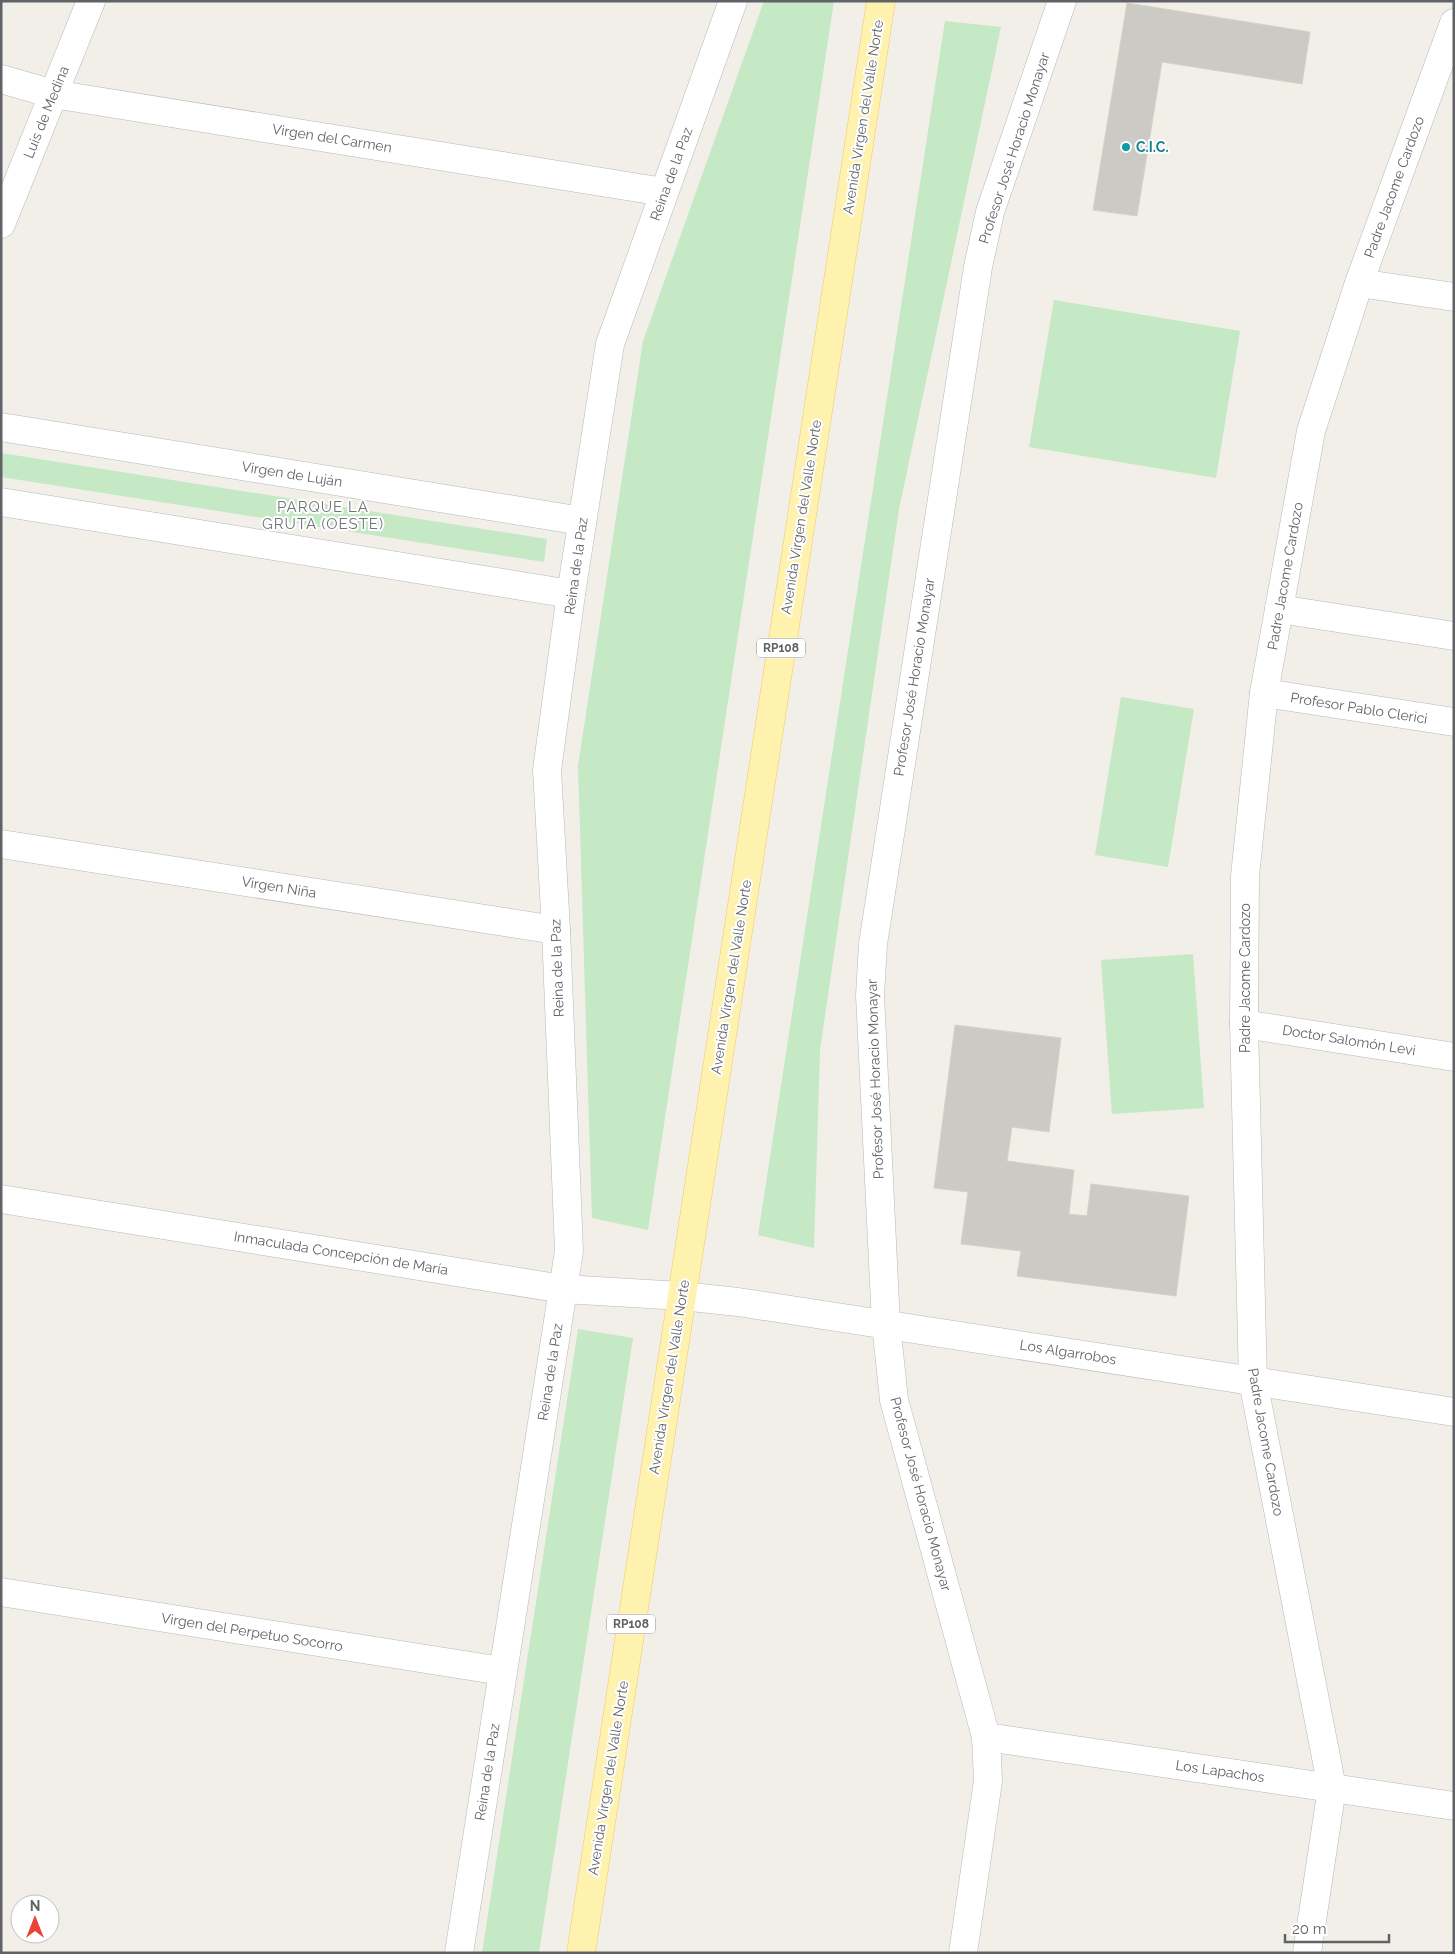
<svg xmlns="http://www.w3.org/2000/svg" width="1455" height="1954" font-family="Raleway,sans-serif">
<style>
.green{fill:#c5e8c5}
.building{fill:#cccac5;stroke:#d6d1c6}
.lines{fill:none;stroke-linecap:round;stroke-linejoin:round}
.minor-casing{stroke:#b5b8bc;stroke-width:29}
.primary-casing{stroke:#f2c960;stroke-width:29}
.minor{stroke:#fff;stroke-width:28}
.primary{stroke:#fff2af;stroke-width:28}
.culture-dot{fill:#0f9aa8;stroke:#fff;stroke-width:2}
.labels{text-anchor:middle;stroke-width:4;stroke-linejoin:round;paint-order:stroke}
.shield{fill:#fff;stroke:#8f9295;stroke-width:1}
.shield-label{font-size:12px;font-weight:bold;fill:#5f6368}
.street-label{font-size:14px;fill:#5f6368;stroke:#fff}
.culture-label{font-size:14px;font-weight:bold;fill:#0d838f;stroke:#fff;text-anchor:start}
.neighbourhood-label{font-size:15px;letter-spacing:1px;fill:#70757a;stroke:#fff}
</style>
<rect width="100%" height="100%" fill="#f1efe8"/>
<!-- green -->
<g class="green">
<polygon points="764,1 834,1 648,1230 592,1218 578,766 643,341"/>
<polygon points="945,21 1001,27 899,509 820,1050 814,1248 758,1235"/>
<polygon points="1054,300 1240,331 1216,478 1029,447"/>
<polygon points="1,453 547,539 544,562 1,477"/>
<polygon points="1121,697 1194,709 1168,867 1095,855"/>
<polygon points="1193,954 1204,1108 1112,1114 1101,960"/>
<polygon points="578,1329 633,1338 539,1953 482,1953"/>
</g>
<!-- building -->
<g class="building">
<polygon points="1127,3 1310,32 1302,84 1162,62 1137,216 1093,210"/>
<polygon points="955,1025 1061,1038 1049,1132 1012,1127 1007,1161 1074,1170 1069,1214 1087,1216 1091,1184 1189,1196 1176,1296 1017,1276 1021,1251 961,1244 968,1192 934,1188"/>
</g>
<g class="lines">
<!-- minor casing -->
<g class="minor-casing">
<g id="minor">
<polyline points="1,79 53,94 664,192"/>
<polyline points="1,224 91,1"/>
<polyline points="1359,283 1454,297"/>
<polyline points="1,427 582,521"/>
<polyline points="1,502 571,594"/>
<polyline points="1279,609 1454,636"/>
<polyline points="1264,693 1454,722"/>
<polyline points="1,844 556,930"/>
<polyline points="1244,1024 1454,1057"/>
<polyline points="1,1199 563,1289 682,1296 738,1302 1454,1412"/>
<polyline points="1,1592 502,1671"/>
<polyline points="986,1737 1454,1806"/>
<polyline points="459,1953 569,1251 556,930 547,770 571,594 610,344 733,1"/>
<polyline points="963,1953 988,1781 986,1737 894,1400 886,1324 870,995 873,944 978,267 990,212 1062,1"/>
<polyline points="1307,1953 1332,1788 1253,1381 1244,1024 1245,876 1264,693 1311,431 1359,283 1454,23"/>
</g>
</g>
<!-- primary casing -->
<g class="primary-casing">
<polyline id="primary" points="581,1953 881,1"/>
</g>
<!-- minor -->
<use href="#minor" class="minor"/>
<!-- primary -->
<use href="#primary" class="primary"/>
</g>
<!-- markers -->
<circle class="culture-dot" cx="1126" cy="147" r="5"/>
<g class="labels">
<!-- shield labels -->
<g class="shield">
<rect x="757" y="638.5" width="48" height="19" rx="4"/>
<rect x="607" y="1614.5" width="48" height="19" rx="4"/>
</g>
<g class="shield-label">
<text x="781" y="652">RP108</text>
<text x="631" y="1628">RP108</text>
</g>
<!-- street labels -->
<g class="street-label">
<text transform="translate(46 112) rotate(-68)" y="5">Luis de Medina</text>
<text transform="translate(863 117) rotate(-81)" y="5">Avenida Virgen del Valle Norte</text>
<text transform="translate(332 138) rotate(9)" y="5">Virgen del Carmen</text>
<text transform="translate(1014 148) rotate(-72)" y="5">Profesor José Horacio Monayar</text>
<text transform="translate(671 174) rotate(-70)" y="5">Reina de la Paz</text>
<text transform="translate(1394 187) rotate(-70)" y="5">Padre Jacome Cardozo</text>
<text transform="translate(292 474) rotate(9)" y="5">Virgen de Luján</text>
<text transform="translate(801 517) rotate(-81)" y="5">Avenida Virgen del Valle Norte</text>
<text transform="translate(576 566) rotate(-82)" y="5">Reina de la Paz</text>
<text transform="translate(1285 576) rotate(-80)" y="5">Padre Jacome Cardozo</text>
<text transform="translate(914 677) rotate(-81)" y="5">Profesor José Horacio Monayar</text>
<text transform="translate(1359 708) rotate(9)" y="5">Profesor Pablo Clerici</text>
<text transform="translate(279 887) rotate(9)" y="5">Virgen Niña</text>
<text transform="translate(557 968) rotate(-92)" y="5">Reina de la Paz</text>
<text transform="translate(731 977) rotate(-81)" y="5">Avenida Virgen del Valle Norte</text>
<text transform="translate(1245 978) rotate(-90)" y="5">Padre Jacome Cardozo</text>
<text transform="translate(1349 1040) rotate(9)" y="5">Doctor Salomón Levi</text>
<text transform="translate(875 1079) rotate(-92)" y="5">Profesor José Horacio Monayar</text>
<text transform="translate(341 1253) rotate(9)" y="5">Inmaculada Concepción de María</text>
<text transform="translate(1068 1352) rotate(9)" y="5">Los Algarrobos</text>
<text transform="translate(550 1372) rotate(-81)" y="5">Reina de la Paz</text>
<text transform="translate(669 1377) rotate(-81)" y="5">Avenida Virgen del Valle Norte</text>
<text transform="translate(1266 1442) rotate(80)" y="5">Padre Jacome Cardozo</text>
<text transform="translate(921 1494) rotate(75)" y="5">Profesor José Horacio Monayar</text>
<text transform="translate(252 1632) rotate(9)" y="5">Virgen del Perpetuo Socorro</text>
<text transform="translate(1220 1771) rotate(8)" y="5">Los Lapachos</text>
<text transform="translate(487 1772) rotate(-81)" y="5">Reina de la Paz</text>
<text transform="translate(608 1778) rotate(-81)" y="5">Avenida Virgen del Valle Norte</text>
</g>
<!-- culture labels -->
<g class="culture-label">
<text x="1136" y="152">C.I.C.</text>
</g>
<!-- neighbourhood labels -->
<g class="neighbourhood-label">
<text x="323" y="512">PARQUE LA<tspan x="323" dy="17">GRUTA (OESTE)</tspan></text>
</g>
</g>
<!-- border -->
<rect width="1455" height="1954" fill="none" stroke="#5f6368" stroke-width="5"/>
<!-- north arrow -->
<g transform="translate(35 1919)"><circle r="24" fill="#ffffff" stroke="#bfc1c3"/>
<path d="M0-4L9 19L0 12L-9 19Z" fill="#ea4335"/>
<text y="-8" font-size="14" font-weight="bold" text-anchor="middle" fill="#5f6368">N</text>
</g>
<!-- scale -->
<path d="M1285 1934v8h104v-8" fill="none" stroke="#5f6368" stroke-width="2.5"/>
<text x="1292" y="1934" font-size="15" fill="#5f6368" stroke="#ffffff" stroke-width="4" paint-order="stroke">20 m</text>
</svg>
